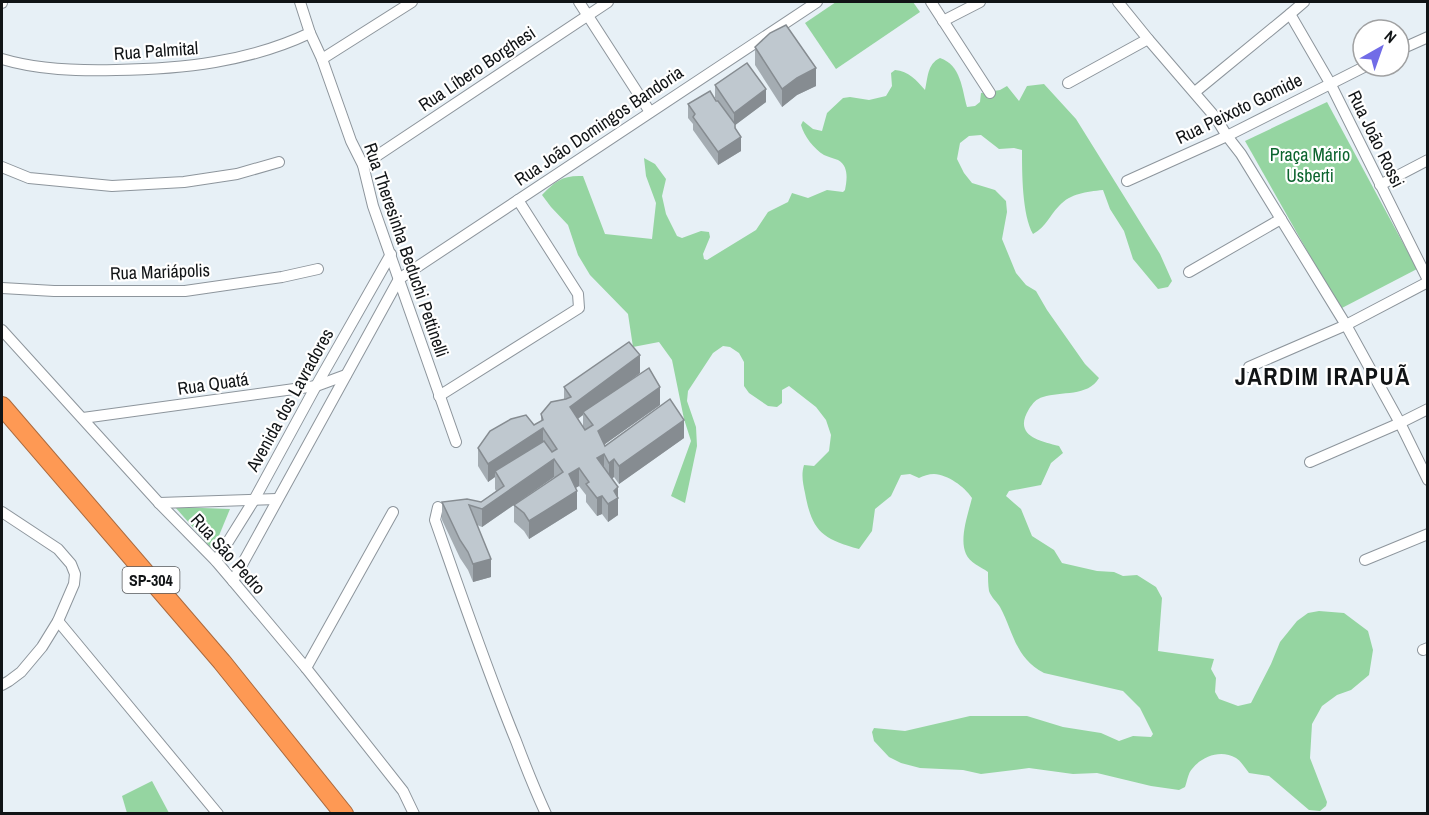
<svg xmlns="http://www.w3.org/2000/svg" width="1429" height="815" font-family="'Archivo Narrow',sans-serif">
<style>
.green{fill:#95d5a1}
.lines{fill:none;stroke-linecap:round;stroke-linejoin:round}
.street-casing{stroke:#8d959c;stroke-width:12}
.highway-casing{stroke:#ab6a3e;stroke-width:20}
.street{stroke:#fff;stroke-width:10}
.highway{stroke:#fe9954;stroke-width:18}
.wall{fill:#a4acb2;fill-rule:evenodd}
.shaded-wall{fill:#868c91}
.building{fill:#bfc8cf;stroke:#868c91;stroke-width:1.5}
.labels{text-anchor:middle;stroke-width:4.5;stroke-linejoin:round;paint-order:stroke}
.shield{fill:#fff;stroke:#585a5c;stroke-width:1.5}
.shield-label{font-size:16px;font-weight:bold;fill:#111416}
.street-label{font-size:18px;fill:#111416;stroke:#fff}
.park-label{font-size:18px;fill:#0c642e;stroke:#fff}
.district-label{font-size:24px;font-weight:bold;letter-spacing:1.5px;fill:#111416;stroke:#fff}
</style>
<rect width="100%" height="100%" fill="#e7f0f6"/>
<!-- green -->
<g class="green">
<polygon points="836,2 913,2 920,12 836,69 805,23"/>
<path d="M940,58C961,65 962,89 967,107L975,106L980,102L981,93L1000,90L1007,86L1019,101L1027,86L1044,84L1076,119L1160,254L1172,281L1168,287L1158,289L1133,259L1124,231L1110,209L1103,190C1086,192 1071,193 1059,206C1049,216 1047,226 1033,234C1022,215 1022,172 1022,150L1014,148L999,149L981,135L969,136L960,143L957,159L964,173L972,183L995,190L1006,201L1007,212L1002,239L1016,273L1026,285L1036,291L1047,310L1085,364L1099,378C1088,397 1061,391 1043,397C1036,399 1033,403 1029,409C1013,435 1038,441 1059,446L1063,453L1051,463L1041,485L1009,491L1006,496L1021,509L1032,536L1054,550L1062,563L1097,571L1114,572L1123,576L1137,575L1156,587L1162,598L1158,651L1214,659L1211,669L1216,678L1215,692L1219,699L1238,706L1251,703L1271,664L1280,642L1297,621L1308,613L1319,611L1344,613L1368,631L1373,650L1369,675L1351,690L1337,695L1322,706L1312,724L1310,758L1327,802L1326,806L1320,811L1309,810L1269,776L1249,773C1245,768 1241,761 1236,758C1221,749 1202,756 1192,769C1188,773 1187,782 1185,787L1179,790L1151,786L1097,773L1073,774L1029,768L981,774L963,770L920,768L901,763L889,757L874,741L872,732L874,728L905,731L970,716H1027L1063,727L1101,733L1119,741L1133,736L1151,737L1153,734L1140,708L1123,691L1044,673C1015,658 1014,633 1000,607C997,602 991,597 989,591C988,585 988,578 988,572C981,567 969,562 966,554C959,539 968,514 972,498C964,486 948,475 934,474C929,474 923,476 919,478L910,474L901,475L891,496L875,509L872,531L859,549C822,539 812,531 805,493C803,483 801,475 804,465L814,466L829,451L831,435L826,420L816,407L789,386L782,390V403L777,407L768,406L749,393L744,386V362L739,353L730,347L723,346L713,353L688,391L687,401L696,427L697,446L685,503L671,496L691,441L684,419L672,360L659,342L633,347L628,314L590,275L578,255L568,225L551,207L542,195C555,181 563,175 583,176L605,234L652,239L656,203L646,176L644,158L655,164L666,179L662,196L666,214L677,236L682,238L701,231L709,232L710,237L703,254L704,259L707,260L756,230L768,212L788,202L792,193L808,198L827,190L843,192L845,190C847,180 849,166 838,160C833,158 828,157 824,155C814,149 804,136 801,125L803,121L813,129L822,131L827,113L843,98L850,97L869,100L886,96L892,86L891,73L895,70C909,71 916,80 925,90C928,78 927,64 940,58Z"/>
<polygon points="1327,102 1417,269 1340,309 1245,141"/>
<polygon points="175,507 230,509 213,550"/>
<polygon points="152,781 169,813 127,813 122,796"/>
</g>
<g class="lines">
<!-- street casing -->
<g class="street-casing">
<g id="street">
<polyline points="300,2 310,33 322,59 351,141 363,165 373,206 456,442"/>
<polyline points="579,2 650,112"/>
<polyline points="931,2 990,93"/>
<polyline points="1118,2 1148,39 1216,118 1227,136 1241,154 1346,325 1400,423 1428,480"/>
<polyline points="2,3 2,2"/>
<polyline points="1290,14 1330,83 1428,280"/>
<polyline points="943,21 980,2"/>
<polyline points="1399,50 1428,37"/>
<path d="M2,59C38,70 78,71 116,70C182,69 249,62 310,33"/>
<polyline points="322,59 412,2"/>
<polyline points="1068,83 1148,39"/>
<polyline points="1195,92 1290,14 1304,2"/>
<polyline points="363,165 608,2"/>
<polyline points="2,167 29,178 112,186 184,182 237,174 279,162"/>
<polyline points="1127,181 1227,136 1366,66"/>
<polyline points="1380,185 1428,160"/>
<polyline points="1189,272 1281,219"/>
<polyline points="2,288 54,291 185,291 282,277 318,269"/>
<polyline points="2,330 159,503 216,561 233,581 306,668 403,791 414,814"/>
<polyline points="1249,367 1346,325 1428,282"/>
<polyline points="439,396 579,308 578,294 518,200"/>
<polyline points="83,418 316,386 346,375"/>
<polyline points="1310,462 1400,423 1428,409"/>
<polyline points="159,503 277,499"/>
<path d="M438,507L435,520C461,594 486,668 516,741C525,765 535,790 546,814"/>
<polyline points="2,512 58,549 71,564 75,574 74,584 58,621 42,647 21,672 9,681 2,685"/>
<polyline points="1365,560 1428,534"/>
<polyline points="216,561 254,500 316,386 391,254"/>
<polyline points="233,581 399,279 817,2"/>
<polyline points="58,621 218,814"/>
<polyline points="1423,650 1428,648"/>
<polyline points="306,668 393,512"/>
</g>
</g>
<!-- highway casing -->
<g class="highway-casing">
<polyline id="highway" points="2,406 222,662 344,814"/>
</g>
<!-- street -->
<use href="#street" class="street"/>
<!-- highway -->
<use href="#highway" class="highway"/>
</g>
<!-- wall -->
<g class="wall">
<polygon points="755,47 816,86 797,95 782,107 755,65"/>
<polygon points="715,85 766,102 735,125 741,151 718,165 693,130 693,124 688,118 688,104 717,101 715,98"/>
<path d="M640,373L629,381L660,405L605,444V446L684,438L619,484L614,477L612,478L618,487V515L608,522L602,514L597,516L586,502V495L579,486L575,488L577,509L529,539L524,531L514,522V505L555,478L554,477L482,527L477,525L491,577L473,582L468,570L460,558L442,520V502H481L496,491L495,489V477L488,482L478,466V448L534,425L541,421V414L564,399V387ZM583,415V427L578,419Z"/>
</g>
<!-- shaded-wall -->
<g class="shaded-wall">
<polygon points="816,68 816,86 797,95 782,107 782,89 797,78"/>
<polygon points="766,89 766,102 734,126 734,113"/>
<polygon points="741,137 741,151 718,165 718,152"/>
<polygon points="640,355 640,373 585,414 583,412 583,415 570,424 570,407"/>
<polygon points="660,387 660,405 598,449 598,431"/>
<polygon points="684,420 684,438 619,484 619,466"/>
<polygon points="543,428 543,446 495,471 495,477 488,482 488,464"/>
<polygon points="604,454 604,472 597,458"/>
<polygon points="554,459 554,477 482,527 482,509"/>
<polygon points="614,459 614,477 609,481 609,463"/>
<polygon points="579,468 579,486 569,492 569,474"/>
<polygon points="618,487 618,515 608,522 608,504 614,491"/>
<polygon points="577,491 577,509 529,539 529,521"/>
<polygon points="602,496 602,514 597,516 597,498"/>
<polygon points="491,559 491,577 473,582 473,564"/>
</g>
<!-- building -->
<g class="building">
<polygon points="786,25 816,68 797,78 782,89 755,47 770,33"/>
<polygon points="747,63 766,89 734,113 715,85"/>
<polygon points="710,91 716,101 718,101 735,124 735,128 741,137 718,152 693,117 695,114 688,104"/>
<polygon points="629,342 640,355 570,407 585,430 593,425 583,412 649,368 660,387 598,431 605,446 670,399 684,420 619,466 614,459 609,463 604,454 597,458 618,487 614,491 618,498 608,504 602,496 597,498 586,484 589,482 579,468 569,474 577,491 529,521 524,513 514,505 563,472 554,459 482,509 469,505 491,559 473,564 468,552 460,540 442,502 467,499 481,502 504,486 495,471 544,441 552,452 557,449 543,428 488,464 478,448 490,431 511,419 526,415 534,425 543,420 541,414 551,402 566,399 571,397 564,387"/>
</g>
<g class="labels">
<!-- shield labels -->
<rect class="shield" x="122.5" y="567" width="57" height="26" rx="4.5"/>
<g class="shield-label">
<text x="151" y="586">SP-304</text>
</g>
<!-- street labels -->
<g class="street-label">
<text transform="translate(156 51) rotate(-4)" y="6">Rua Palmital</text>
<text transform="translate(477 69) rotate(-34)" y="6">Rua Líbero Borghesi</text>
<text transform="translate(1239 109) rotate(-26)" y="6">Rua Peixoto Gomide</text>
<text transform="translate(599 126) rotate(-34)" y="6">Rua João Domingos Bandoria</text>
<text transform="translate(1376 139) rotate(64)" y="6">Rua João Rossi</text>
<text transform="translate(406 250) rotate(71)" y="6">Rua Theresinha Beduchi Pettinelli</text>
<text transform="translate(160 272) rotate(-2)" y="6">Rua Mariápolis</text>
<text transform="translate(213 384) rotate(-8)" y="6">Rua Quatá</text>
<text transform="translate(290 400) rotate(-61)" y="6">Avenida dos Lavradores</text>
<text transform="translate(228 554) rotate(48)" y="6">Rua São Pedro</text>
</g>
<!-- park labels -->
<g class="park-label">
<text x="1310" y="161">Praça Mário<tspan x="1310" dy="21">Usberti</tspan></text>
</g>
<!-- district labels -->
<g class="district-label">
<text x="1323" y="385">JARDIM IRAPUÃ</text>
</g>
</g>
<!-- border -->
<rect width="1429" height="815" fill="none" stroke="#111416" stroke-width="6"/>
<!-- north arrow -->
<g transform="translate(1381 48) rotate(40)"><circle r="28" fill="#ffffff" stroke="#a0a1a2" stroke-width="1.5"/>
<path d="M0-4.5L10 22L0 15L-10 22Z" fill="#716ce7"/>
<text y="-9" font-size="16" font-weight="bold" text-anchor="middle" fill="#111416">N</text>
</g>
</svg>
